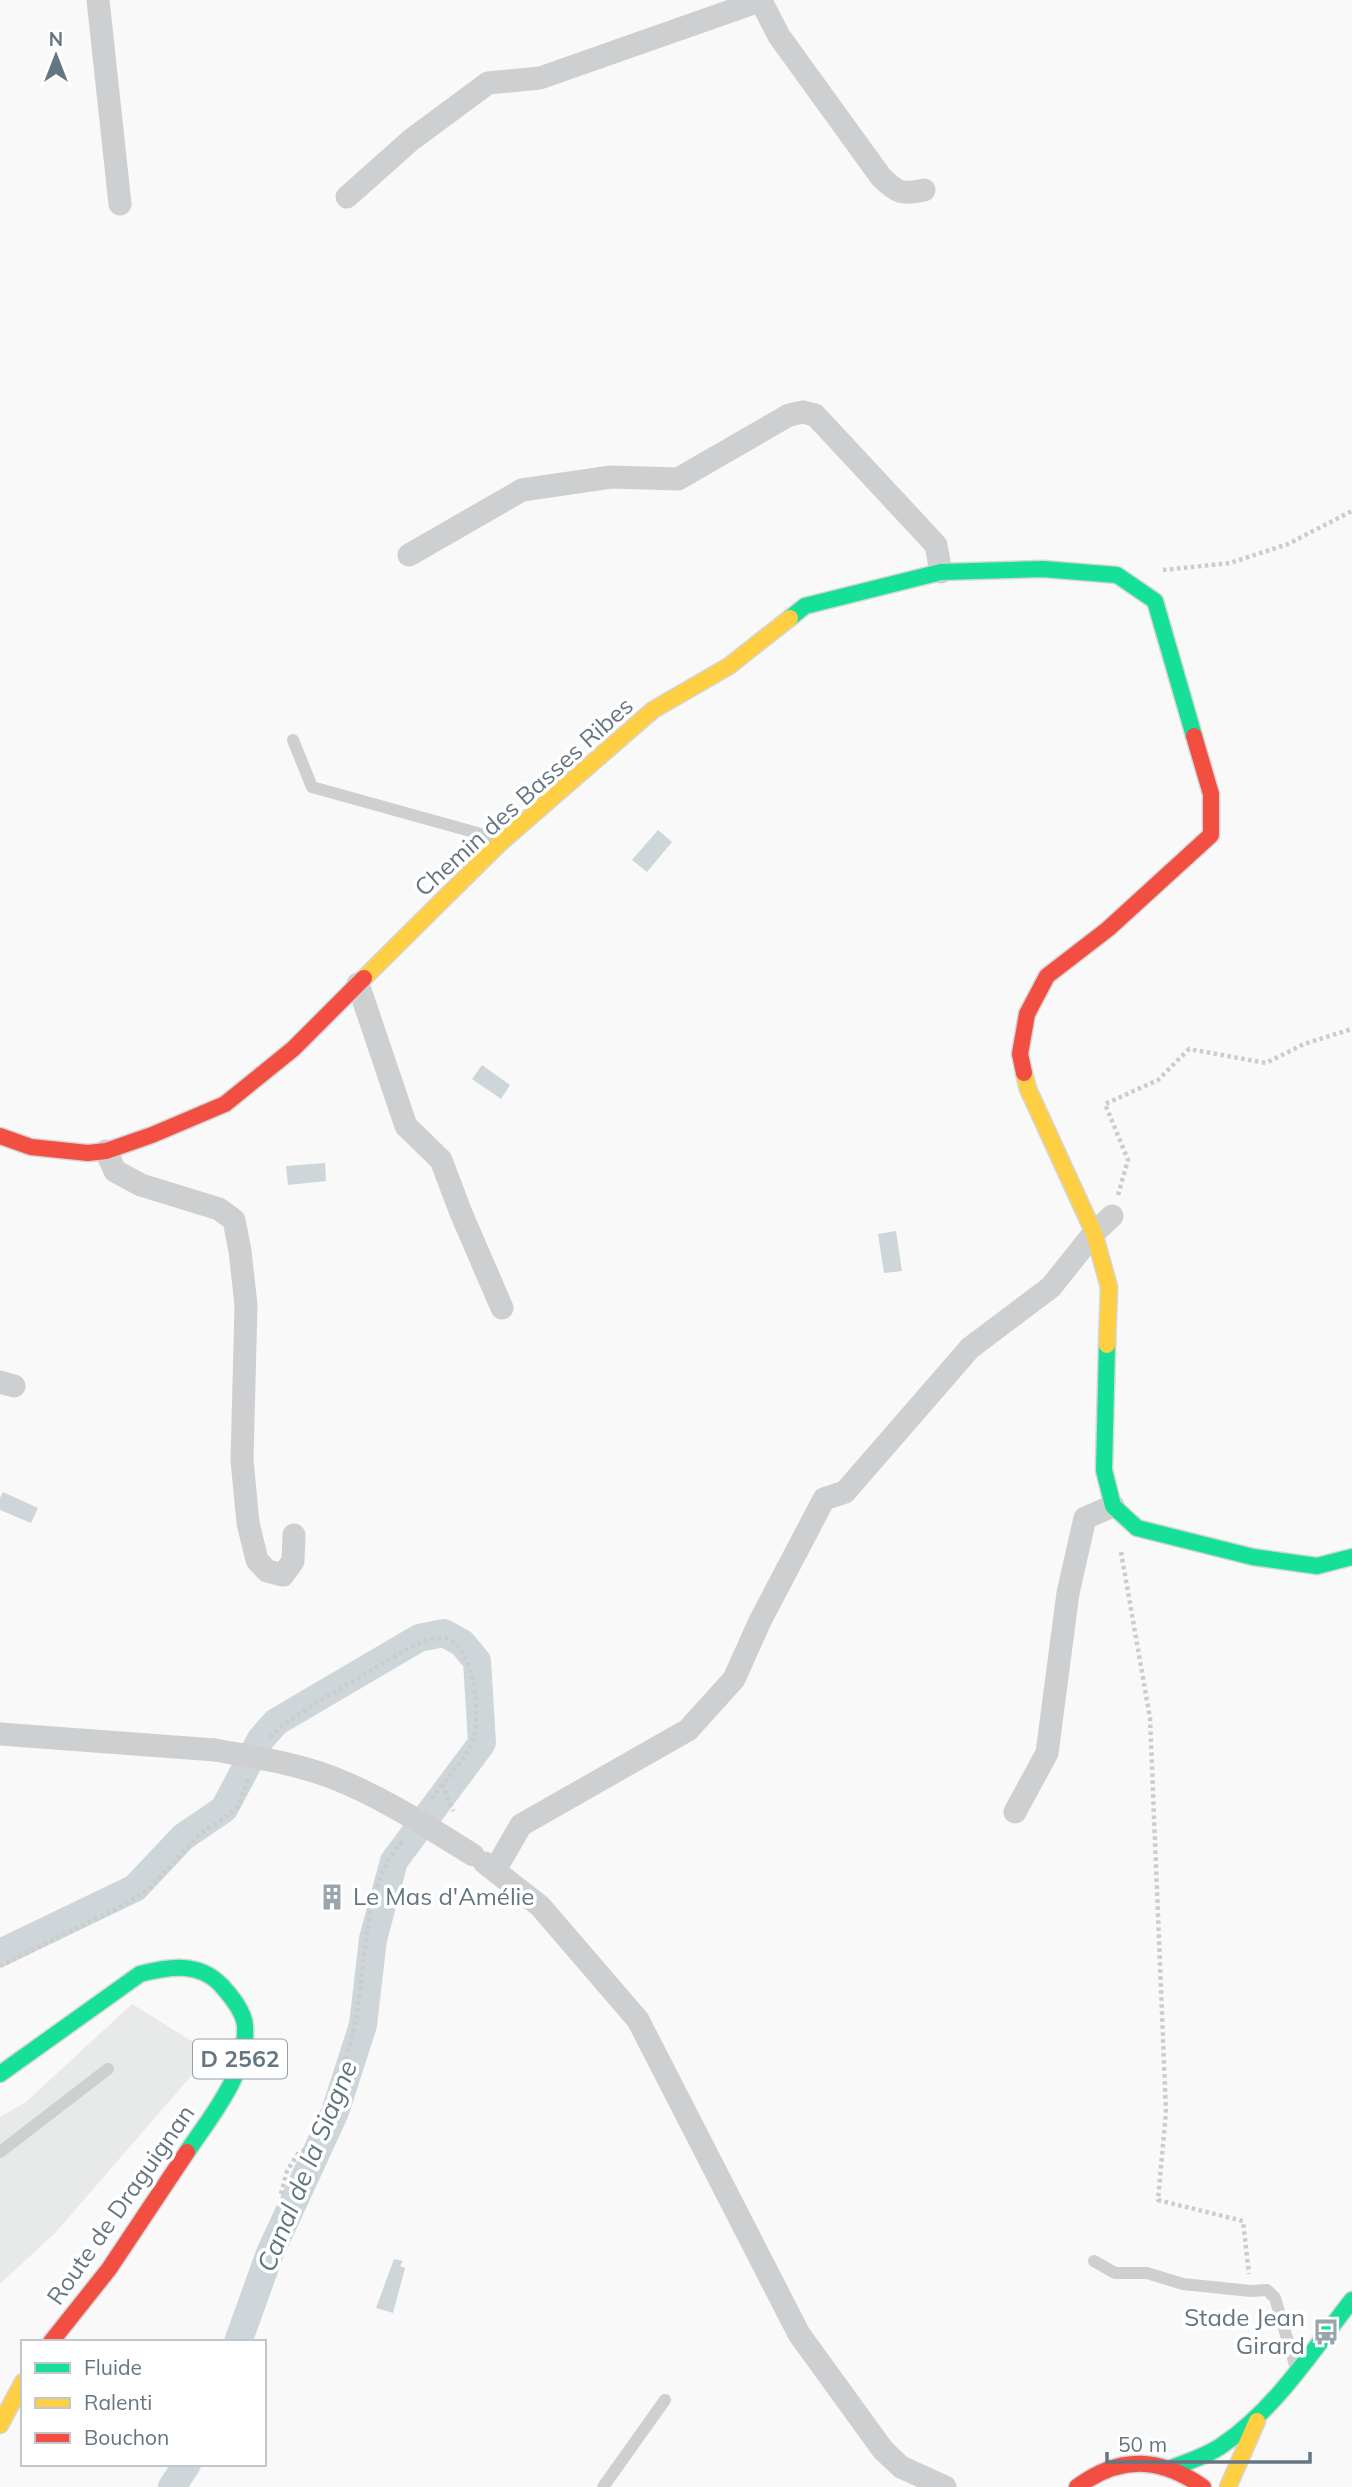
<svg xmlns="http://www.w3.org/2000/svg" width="1352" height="2487" font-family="Mulish,sans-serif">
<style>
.built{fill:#e8e9e9}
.water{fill:#ced6d9}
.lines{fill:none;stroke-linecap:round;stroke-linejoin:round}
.canal{stroke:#ced6d9;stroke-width:28}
.fast-casing{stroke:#d5d6d7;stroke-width:19}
.slow-casing{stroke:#d5d6d7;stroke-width:19}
.jam-casing{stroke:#d5d6d7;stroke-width:19}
.path{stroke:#cbcccd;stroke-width:4.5;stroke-dasharray:3.5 3.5;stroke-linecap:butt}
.lane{stroke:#cecfd0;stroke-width:12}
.street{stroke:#cecfd0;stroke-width:23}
.fast{stroke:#16e098;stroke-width:16}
.slow{stroke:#ffcf43;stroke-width:16}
.jam{stroke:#f24e42;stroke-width:16}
.street-bridge{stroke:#cecfd0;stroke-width:23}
.labels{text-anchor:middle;stroke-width:7;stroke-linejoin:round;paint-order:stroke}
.shield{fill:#fff;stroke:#939fa8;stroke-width:2}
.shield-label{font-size:23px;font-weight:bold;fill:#657683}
.street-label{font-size:24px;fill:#657683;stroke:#fff}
.poi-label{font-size:24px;fill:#657683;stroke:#fff;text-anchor:start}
.water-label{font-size:26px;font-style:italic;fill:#60757c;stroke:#fff}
</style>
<rect width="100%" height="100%" fill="#f9f9f9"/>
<!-- built -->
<polygon class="built" points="132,2004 211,2053 56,2232 0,2284 0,2117 26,2102"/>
<!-- water -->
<g class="water">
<polygon points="658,830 672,842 647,872 632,860"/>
<polygon points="482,1065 510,1085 501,1099 472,1079"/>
<polygon points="325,1163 326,1181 288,1185 286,1166"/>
<polygon points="896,1231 902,1271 884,1273 878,1234"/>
<polygon points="3,1492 38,1508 31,1523 0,1510 0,1498"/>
<polygon points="394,2259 403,2261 400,2266 405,2268 393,2313 376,2308"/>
</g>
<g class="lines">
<!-- canal -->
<g class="canal">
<polyline points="0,1953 135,1888 183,1837 224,1809 261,1739 276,1722 419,1638 444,1633 462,1643 477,1661 482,1743 394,1861 373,1939 363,2025 335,2112 270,2253 238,2342"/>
<polyline points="172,2487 187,2464"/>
</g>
<!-- fast casing -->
<g class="fast-casing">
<g id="fast">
<polyline points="790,618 805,606 941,572 1043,569 1117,575 1155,601 1194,736"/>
<polyline points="1107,1345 1104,1470 1113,1506 1137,1528 1253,1557 1317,1566 1352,1557"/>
<path d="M0,2074L140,1974C168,1967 198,1961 221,1985C231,1996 244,2011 245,2026C248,2073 211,2116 187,2152"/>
<path d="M1171,2468C1188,2462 1206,2456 1221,2446C1275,2410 1313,2350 1352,2300"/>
</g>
</g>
<!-- slow casing -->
<g class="slow-casing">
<g id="slow">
<polyline points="364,978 499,844 653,710 729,666 790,618"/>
<polyline points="1024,1073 1028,1089 1094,1233 1109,1287 1107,1345"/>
<polyline points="0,2425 23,2382"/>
<polyline points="1228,2487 1257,2421"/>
</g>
</g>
<!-- jam casing -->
<g class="jam-casing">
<g id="jam">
<polyline points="1024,1073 1020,1054 1027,1014 1047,976 1108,929 1211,835 1211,794 1194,736"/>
<polyline points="0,1136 31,1147 88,1153 106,1151 152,1135 225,1104 293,1049 364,978"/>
<polyline points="51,2342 109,2269 187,2152"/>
<path d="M1077,2487C1120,2455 1160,2457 1203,2487"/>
</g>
</g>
<!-- path -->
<g class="path">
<polyline points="1163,570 1230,563 1288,544 1352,511"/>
<polyline points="1118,1195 1128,1160 1105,1104 1158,1080 1189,1049 1266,1063 1304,1044 1352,1029"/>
<polyline points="1121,1552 1150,1718 1166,2112 1158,2200 1243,2221 1249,2274"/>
<path d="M270,1737L282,1726L311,1706L416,1644C426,1641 437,1636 448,1639C475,1648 482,1720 472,1743C464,1762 443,1782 431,1800"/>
<polyline points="442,1784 453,1811"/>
<polyline points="0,1966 120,1907 148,1890 200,1834 223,1819 238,1806 248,1779"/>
<path d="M281,2194L287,2171L299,2152L309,2149C329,2108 346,2067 355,2023C366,1970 362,1909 388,1861C392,1853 399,1846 404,1839"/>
</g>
<!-- lane -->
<g class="lane">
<polyline points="293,740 312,787 499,839"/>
<polyline points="0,2152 108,2069"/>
<polyline points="1094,2261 1115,2273 1147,2273 1183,2284 1251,2291 1267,2290 1275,2298 1295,2365"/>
<polyline points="603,2487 665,2400"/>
</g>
<!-- street -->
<g class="street">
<polyline points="98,0 120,204"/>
<path d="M761,1L779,36L881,177C898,193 901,195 924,190"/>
<polyline points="347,197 411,140 488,83 540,78 762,0"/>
<polyline points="409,555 522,490 611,477 678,479 789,415 803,412 815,415 936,545 941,572"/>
<polyline points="358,984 406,1126 441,1160 461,1213 502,1308"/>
<polyline points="106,1151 115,1171 141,1185 219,1209 234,1220 240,1251 246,1305 242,1460 248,1523 257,1560 267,1571 283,1575 293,1561 294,1535"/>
<polyline points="0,1382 14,1386"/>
<polyline points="0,1734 215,1750"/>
<polyline points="1015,1812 1047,1753 1068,1593 1085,1518 1113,1506"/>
<polyline points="485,1863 540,1906 638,2020 799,2334 883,2450 901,2467 945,2487"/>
<polyline points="495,1870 521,1825 688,1730 734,1679 760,1621 824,1499 845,1492 970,1348 1051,1287 1094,1233 1112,1216"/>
</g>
<!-- fast -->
<use href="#fast" class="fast"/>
<!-- slow -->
<use href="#slow" class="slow"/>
<!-- jam -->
<use href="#jam" class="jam"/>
<!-- street-bridge -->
<path class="street-bridge" d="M215,1750C253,1757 294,1763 331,1777C381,1796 428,1827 473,1855"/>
</g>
<!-- icons -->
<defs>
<g id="building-bare" transform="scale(2.1)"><path d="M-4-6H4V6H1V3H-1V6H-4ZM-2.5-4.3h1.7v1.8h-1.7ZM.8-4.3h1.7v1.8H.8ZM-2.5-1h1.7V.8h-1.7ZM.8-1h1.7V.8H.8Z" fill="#99a4ac" stroke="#fff" stroke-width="2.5" paint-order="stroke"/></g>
<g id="bus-bare" transform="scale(2.1)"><path d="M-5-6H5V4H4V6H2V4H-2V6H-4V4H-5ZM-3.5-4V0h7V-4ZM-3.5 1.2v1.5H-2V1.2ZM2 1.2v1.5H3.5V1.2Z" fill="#99a4ac" stroke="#fff" stroke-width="2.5" paint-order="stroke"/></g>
</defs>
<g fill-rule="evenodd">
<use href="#building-bare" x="332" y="1897"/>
<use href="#bus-bare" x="1326" y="2332"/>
</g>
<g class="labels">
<!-- shield labels -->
<rect class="shield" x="193" y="2039.5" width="94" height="39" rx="5"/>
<g class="shield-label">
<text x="240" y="2067">D 2562</text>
</g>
<!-- street labels -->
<g class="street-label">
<text transform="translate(524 797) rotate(-42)" y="8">Chemin des Basses Ribes</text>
<text transform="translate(121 2205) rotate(-55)" y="8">Route de Draguignan</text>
</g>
<!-- poi labels -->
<g class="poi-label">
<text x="353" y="1905">Le Mas d'Amélie</text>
<text x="1305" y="2326" text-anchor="end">Stade Jean<tspan x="1305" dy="28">Girard</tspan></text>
</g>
<!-- water labels -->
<g class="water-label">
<text transform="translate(307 2166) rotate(-68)" y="9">Canal de la Siagne</text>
</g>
</g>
<!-- legend -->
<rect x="21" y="2340" width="245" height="126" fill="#ffffff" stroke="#c1c8cd" stroke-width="2"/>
<rect x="35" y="2363" width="35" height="10" fill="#16e098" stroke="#c1c8cd" stroke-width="2"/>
<text x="84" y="2375" font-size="21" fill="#657683">Fluide</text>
<rect x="35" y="2398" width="35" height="10" fill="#ffcf43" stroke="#c1c8cd" stroke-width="2"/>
<text x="84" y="2410" font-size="21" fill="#657683">Ralenti</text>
<rect x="35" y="2433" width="35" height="10" fill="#f24e42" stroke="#c1c8cd" stroke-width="2"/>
<text x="84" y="2445" font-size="21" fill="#657683">Bouchon</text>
<!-- north arrow -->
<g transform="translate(56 56)" stroke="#ffffff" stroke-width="5" paint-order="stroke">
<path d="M0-5L12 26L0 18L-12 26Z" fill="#657683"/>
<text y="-10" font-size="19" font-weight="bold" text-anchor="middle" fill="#657683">N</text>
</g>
<!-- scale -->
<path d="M1107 2452v10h203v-10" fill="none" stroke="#657683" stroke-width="3.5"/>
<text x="1118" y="2452" font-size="21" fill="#657683" stroke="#ffffff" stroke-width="5" paint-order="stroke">50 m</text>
</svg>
